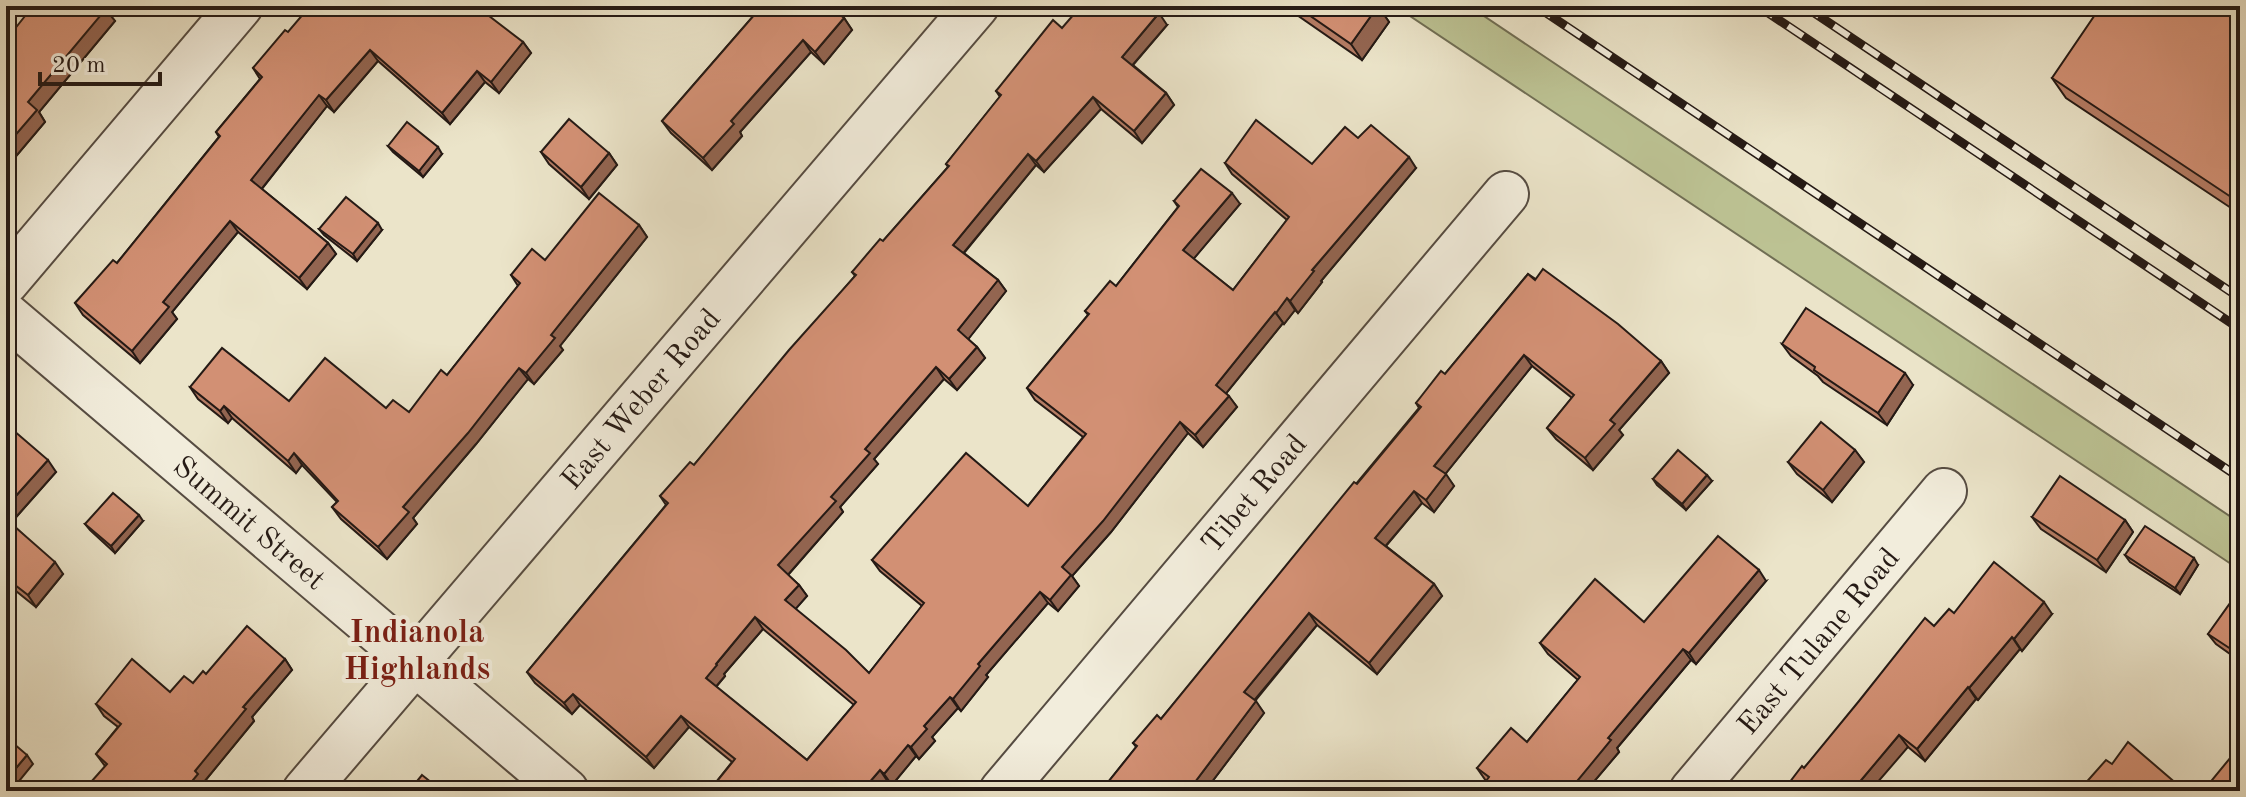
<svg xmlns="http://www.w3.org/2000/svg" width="2246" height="797" font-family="'Old Standard TT',serif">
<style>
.green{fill:#bcc293;stroke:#706e54;stroke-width:2}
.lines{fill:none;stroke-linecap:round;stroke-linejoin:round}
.minor-casing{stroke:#564c42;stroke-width:48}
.minor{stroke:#f2eddc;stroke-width:44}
.rail-casing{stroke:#251a15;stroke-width:9}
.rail{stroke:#f2eddc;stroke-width:6;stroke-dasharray:18;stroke-linecap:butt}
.wall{fill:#b57c64;stroke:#251a15;stroke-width:2;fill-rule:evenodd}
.shaded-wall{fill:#936551;stroke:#251a15;stroke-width:2}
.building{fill:#d29074;stroke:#251a15;stroke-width:2;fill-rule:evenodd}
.labels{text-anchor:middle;stroke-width:8;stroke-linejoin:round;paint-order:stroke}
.street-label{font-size:30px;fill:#251a15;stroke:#f2eddc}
.neighbourhood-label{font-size:32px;font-weight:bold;fill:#7a1f14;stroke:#f2eddc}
</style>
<rect width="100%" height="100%" fill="#ebe4c9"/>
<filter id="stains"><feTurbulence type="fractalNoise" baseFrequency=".0025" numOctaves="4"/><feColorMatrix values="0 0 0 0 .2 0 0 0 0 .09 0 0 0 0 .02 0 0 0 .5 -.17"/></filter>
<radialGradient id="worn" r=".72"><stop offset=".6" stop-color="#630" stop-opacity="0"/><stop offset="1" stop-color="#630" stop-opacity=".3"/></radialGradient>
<!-- green -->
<polygon class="green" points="1395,6 1469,6 2240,523 2240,570"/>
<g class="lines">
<!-- minor casing -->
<g class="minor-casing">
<g id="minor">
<polyline points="6,282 240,6"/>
<path id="s1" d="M6,315L566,791"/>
<path id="s2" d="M305,791L976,6"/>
<path id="s3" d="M1002,791L1506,194"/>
<path id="s4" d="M1692,791L1944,491"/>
</g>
</g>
<!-- minor -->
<use href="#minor" class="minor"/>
<!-- rail casing -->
<g class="rail-casing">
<g id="rail">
<polyline points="1536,6 2240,478"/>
<polyline points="1758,6 2240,329"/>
<polyline points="1804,6 2240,298"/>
</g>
</g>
<!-- rail -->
<use href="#rail" class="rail"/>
</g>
<!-- wall -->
<g class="wall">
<polygon points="762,6 838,6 837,7 852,30 824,64 811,52 740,132 742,136 712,170 671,133 662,121"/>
<polygon points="1284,6 1378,6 1389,22 1362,60"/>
<polygon points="2240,6 2240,214 2066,98 2052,78"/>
<polygon points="111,16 115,21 39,112 45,122 6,168 11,62 6,56 6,53"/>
<path d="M1167,25L1133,65L1166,93L1174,105L1142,143L1101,109L1044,172L1036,165L964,253L998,280L1006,291L968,339L977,347L985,358L957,390L944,379L874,459L878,464L840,507L843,512L788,575L799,585L807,596L795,609L869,673L922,606L880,571L872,560L1028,506L1083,437L1035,400L1027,388L1088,315L1085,311L1116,286L1178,207L1174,201L1240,204L1193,259L1233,290L1287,220L1232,174L1225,163L1312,164L1358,138L1416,168L1321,281L1322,282L1298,313L1295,310L1284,324L1283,323L1226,393L1237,407L1203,447L1188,433L1111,532L1072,576L1079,586L1058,611L1048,603L986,675L988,677L961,711L958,708L932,737L935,741L919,759L916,756L892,785L888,782L880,791H709L732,762L689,727L654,768L580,705L572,714L535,683L527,672L666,505L660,496L694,465L855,276L852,272L883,241L948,167L946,164L1000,97L996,91L1062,28ZM763,629L854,705L807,760L716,687L725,676L724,674Z"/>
<polygon points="288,32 523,42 531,53 499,93 485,82 450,124 378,61 334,112 327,106 262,189 328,243 336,254 307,289 238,232 172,312 177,319 140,363 83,315 75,303 117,263 219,137 216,132 260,79 253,68"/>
<polygon points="388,146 442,154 423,177 393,152"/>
<polygon points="541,152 609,153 617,165 589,199 549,164"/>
<polygon points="639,225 647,237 560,346 563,350 534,384 528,379 476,444 413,518 417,524 387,559 341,519 332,507 337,502 302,465 296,473 232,418 228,423 198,399 190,387 289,401 386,408 409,412 447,375 518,286 511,275 545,260"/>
<polygon points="319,229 382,230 357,261 324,235"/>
<polygon points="1528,274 1661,361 1669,373 1619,430 1623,435 1593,470 1556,439 1547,428 1572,398 1532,366 1445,474 1454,486 1434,512 1422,503 1386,546 1434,584 1442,596 1377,674 1317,625 1255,701 1264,713 1205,791 1101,791 1136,747 1133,743 1161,719 1419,408 1416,403 1445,374"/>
<polygon points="1782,344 1913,385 1887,425 1823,382 1818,376 1791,356"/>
<polygon points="6,424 56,472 11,523 63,574 36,607 6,583"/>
<polygon points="1855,450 1864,462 1832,502 1797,474 1788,462"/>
<polygon points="1653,479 1712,481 1686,510 1657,485"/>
<polygon points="2032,517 2125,520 2133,532 2106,572 2041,529"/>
<polygon points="143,521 115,553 90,530 85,524"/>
<polygon points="2125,555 2198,565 2180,594 2130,562"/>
<polygon points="1766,581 1696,664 1691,660 1617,748 1619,752 1586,791 1481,791 1480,789 1486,781 1477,768 1527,742 1578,680 1548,654 1540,643 1644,622"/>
<polygon points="2240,604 2240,661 2216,644 2208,634"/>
<polygon points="1954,613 2052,614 2022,651 2020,649 1978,700 1976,699 1925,761 1908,747 1804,768 1934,626"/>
<polygon points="285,659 292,670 252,717 254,721 204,782 206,786 105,766 96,754 118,727 104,716 96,704 170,692 193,683 206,674"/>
</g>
<!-- shaded-wall -->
<g class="shaded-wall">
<polygon points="102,6 120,6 111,16 115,21 39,112 45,122 6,168 6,146 28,102"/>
<polygon points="833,6 838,6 837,7 843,16 840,20 832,8"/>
<polygon points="1378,6 1389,22 1362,60 1351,44"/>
<polygon points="1159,13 1167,25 1130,68 1122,57"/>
<polygon points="844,18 852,30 824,64 815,52"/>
<polygon points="803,40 811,52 740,132 742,136 712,170 703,158 731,121"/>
<polygon points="523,42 531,53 499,93 491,82"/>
<polygon points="370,50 378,61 334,112 326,100"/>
<polygon points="477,71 485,82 450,124 442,113"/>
<polygon points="1166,93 1174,105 1142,143 1134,131"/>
<polygon points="319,95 327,106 259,192 251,180"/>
<polygon points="1093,97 1101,109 1044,172 1036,161"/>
<polygon points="438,147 442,154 423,177 419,171"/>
<polygon points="609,153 617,165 589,199 581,187"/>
<polygon points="1028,154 1036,165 961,256 953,245"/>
<polygon points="1409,157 1416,168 1321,281 1322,282 1298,313 1290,301 1312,270"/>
<polygon points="1232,193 1240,204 1191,262 1183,250"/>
<polygon points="230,221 238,232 172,312 177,319 140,363 132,351 163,302"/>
<polygon points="378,223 382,230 357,261 353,254"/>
<polygon points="639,225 647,237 560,346 563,350 534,384 526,373 551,335"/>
<polygon points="328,243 336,254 307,289 299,278"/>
<polygon points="998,280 1006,291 966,342 958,330"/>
<polygon points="1287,298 1295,310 1284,324 1276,313"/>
<polygon points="1275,312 1283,323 1224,396 1216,385"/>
<polygon points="977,347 985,358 957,390 949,379"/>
<polygon points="1524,355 1532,366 1443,477 1434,466"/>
<polygon points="1661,361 1669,373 1619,430 1623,435 1593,470 1585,458 1610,420"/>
<polygon points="936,367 944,379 874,459 878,464 840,507 843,512 786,577 778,565 865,449"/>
<polygon points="519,368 528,379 476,444 413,518 417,524 387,559 378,547 403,507"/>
<polygon points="1905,373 1913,385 1887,425 1878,413"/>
<polygon points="1229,396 1237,407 1203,447 1195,435"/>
<polygon points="224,406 232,418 228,423 220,411"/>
<polygon points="1180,422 1188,433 1111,532 1072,576 1079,586 1058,611 1050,600 1062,567"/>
<polygon points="1855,450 1864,462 1832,502 1823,490"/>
<polygon points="294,453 302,465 296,473 288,461"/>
<polygon points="48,460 56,472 8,526 6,523 6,507"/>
<polygon points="1446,474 1454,486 1434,512 1426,500"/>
<polygon points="1707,475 1712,481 1686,510 1682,504"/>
<polygon points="1414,491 1422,503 1383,549 1375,538"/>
<polygon points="139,515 143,521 115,553 111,546"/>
<polygon points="2125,520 2133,532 2106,572 2097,560"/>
<polygon points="2194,558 2198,565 2180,594 2175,588"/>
<polygon points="55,562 63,574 36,607 28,595"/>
<polygon points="1759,570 1766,581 1696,664 1689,653"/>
<polygon points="1434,584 1442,596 1377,674 1369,663"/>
<polygon points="799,585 807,596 793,612 785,600"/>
<polygon points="1040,592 1048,603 986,675 988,677 961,711 953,699 978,664"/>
<polygon points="2044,602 2052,614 2022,651 2014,639"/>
<polygon points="1309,613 1317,625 1252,703 1244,692"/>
<polygon points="755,617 763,629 724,674 725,676 714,689 706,678 716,664"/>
<polygon points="2012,637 2020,649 1978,700 1969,688"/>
<polygon points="1683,649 1691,660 1617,748 1619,752 1586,791 1569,791 1608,738"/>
<polygon points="285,659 292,670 252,717 254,721 204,782 206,786 202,791 184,791 195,771 243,707"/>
<polygon points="1968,687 1976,699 1925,761 1917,749"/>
<polygon points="573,694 580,705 572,714 564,703"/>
<polygon points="950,697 958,708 932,737 935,741 919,759 911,747 924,726"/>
<polygon points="1256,701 1264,713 1205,791 1195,791 1192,786"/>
<polygon points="681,716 689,727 654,768 646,757"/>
<polygon points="1899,735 1908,747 1870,791 1852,791"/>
<polygon points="908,745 916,756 892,785 884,774"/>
<polygon points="27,755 33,764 11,791 6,791 6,780"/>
<polygon points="880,770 888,782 880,791 862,791"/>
<polygon points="1190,785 1194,791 1184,791"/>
</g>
<!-- building -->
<g class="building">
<polygon points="33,6 102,6 106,9 28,102 37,110 6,146 6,68 14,59 6,53 6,40"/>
<polygon points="310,6 476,6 523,42 491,82 477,71 442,113 370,50 326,100 319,95 251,180 328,243 299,278 230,221 163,302 169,307 132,351 75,303 113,260 117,263 220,136 216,132 262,77 253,68 285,30 288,32"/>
<polygon points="762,6 833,6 832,8 844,18 815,52 803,40 731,121 734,124 703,158 662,121"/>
<path d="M1081,6H1151L1159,13L1122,57L1166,93L1134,131L1093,97L1036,161L1028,154L953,245L998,280L958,330L977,347L949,379L936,367L865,449L870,453L831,497L836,501L778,565L799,585L785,600L846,650L869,673L924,603L872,560L966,453L1028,506L1086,434L1027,388L1089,314L1085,311L1110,281L1116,286L1179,206L1174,201L1201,169L1232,193L1183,250L1233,290L1289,217L1225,163L1256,120L1312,164L1345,127L1358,138L1371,125L1409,157L1312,270L1314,271L1290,301L1287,298L1276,313L1275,312L1216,385L1229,396L1195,435L1180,422L1103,521L1062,567L1071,575L1050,600L1040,592L978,664L980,666L953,699L950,697L924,726L927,729L911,747L908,745L884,774L880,770L862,791H709L735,759L681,716L646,757L573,694L564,703L527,672L668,503L660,496L690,462L694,465L789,350L856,275L852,272L880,239L883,241L949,166L946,164L1001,95L996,91L1053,20L1062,28ZM755,617L856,702L807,760L706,678L717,665L716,664Z"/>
<polygon points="1296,6 1378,6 1351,44"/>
<polygon points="2101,6 2240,6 2240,203 2052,78"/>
<polygon points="569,119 609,153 581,187 541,152"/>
<polygon points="407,122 438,147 419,171 388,146"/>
<polygon points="599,193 639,225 551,335 555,338 526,373 519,368 468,433 403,507 409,512 378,547 332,507 338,501 294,453 288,461 224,406 220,411 190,387 222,348 289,401 325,358 386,408 393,400 409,412 441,370 447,375 520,283 511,275 532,249 545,260"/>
<polygon points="346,197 378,223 353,254 319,229"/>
<polygon points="1543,269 1618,324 1661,361 1610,420 1615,424 1585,458 1547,428 1574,395 1524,355 1434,466 1446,474 1426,500 1414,491 1375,538 1434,584 1369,663 1309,613 1244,692 1256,701 1192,786 1190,785 1184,791 1101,791 1137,746 1133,743 1157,715 1161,719 1354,482 1357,484 1421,407 1416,403 1441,371 1445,374 1528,274 1535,280"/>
<polygon points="1806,308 1905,373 1878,413 1814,370 1815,367 1782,344"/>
<polygon points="1821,422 1855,450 1823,490 1788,462"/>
<polygon points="6,424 48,460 6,507"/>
<polygon points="1678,450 1707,475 1682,504 1653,479"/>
<polygon points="2060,476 2125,520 2097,560 2032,517"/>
<polygon points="113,493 139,515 111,546 85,524"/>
<polygon points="6,519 55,562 28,595 6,578"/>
<polygon points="2145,526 2194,558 2175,588 2125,555"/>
<polygon points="1718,536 1759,570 1689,653 1683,649 1608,738 1611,740 1569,791 1482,791 1480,789 1489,777 1477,768 1511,728 1527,742 1580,677 1540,643 1595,579 1644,622"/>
<polygon points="1994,562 2044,602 2014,639 2012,637 1969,688 1968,687 1917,749 1899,735 1852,791 1783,791 1802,766 1804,768 1859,701 1925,618 1934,626 1949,609 1954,613"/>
<polygon points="2233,599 2240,604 2240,655 2208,634"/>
<polygon points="247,626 285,659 243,707 246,709 195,771 198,774 184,791 83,791 107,764 96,754 121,724 96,704 132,659 170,692 184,676 193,683 203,671 206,674"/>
<polygon points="6,737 27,755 6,780"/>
<polygon points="2128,742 2185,791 2089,791 2083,786 2106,760 2112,764"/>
<polygon points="2240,746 2240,791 2203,791"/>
<polygon points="422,775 442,791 409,791"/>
</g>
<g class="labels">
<!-- street labels -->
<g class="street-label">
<text dy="10" stroke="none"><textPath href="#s2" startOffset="516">East Weber Road</textPath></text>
<text dy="10" stroke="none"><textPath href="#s3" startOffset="390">Tibet Road</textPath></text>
<text dy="10" stroke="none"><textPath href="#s1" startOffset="320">Summit Street</textPath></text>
<text dy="10" stroke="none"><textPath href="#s4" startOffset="196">East Tulane Road</textPath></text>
</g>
<!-- neighbourhood labels -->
<g class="neighbourhood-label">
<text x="417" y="642">Indianola<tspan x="417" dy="37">Highlands</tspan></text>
</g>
</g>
<!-- margin -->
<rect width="2246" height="797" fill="none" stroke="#ebe4c9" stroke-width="32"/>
<rect x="8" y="8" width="2230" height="781" fill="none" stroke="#251a15" stroke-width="4"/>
<rect x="16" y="16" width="2214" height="765" fill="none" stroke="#251a15" stroke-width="2"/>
<!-- scale -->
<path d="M40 72v12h120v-12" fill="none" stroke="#251a15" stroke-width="4"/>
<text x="52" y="72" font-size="24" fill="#251a15" stroke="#f2eddc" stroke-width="6" paint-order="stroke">20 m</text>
<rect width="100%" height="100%" filter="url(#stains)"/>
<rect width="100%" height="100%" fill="url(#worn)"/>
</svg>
